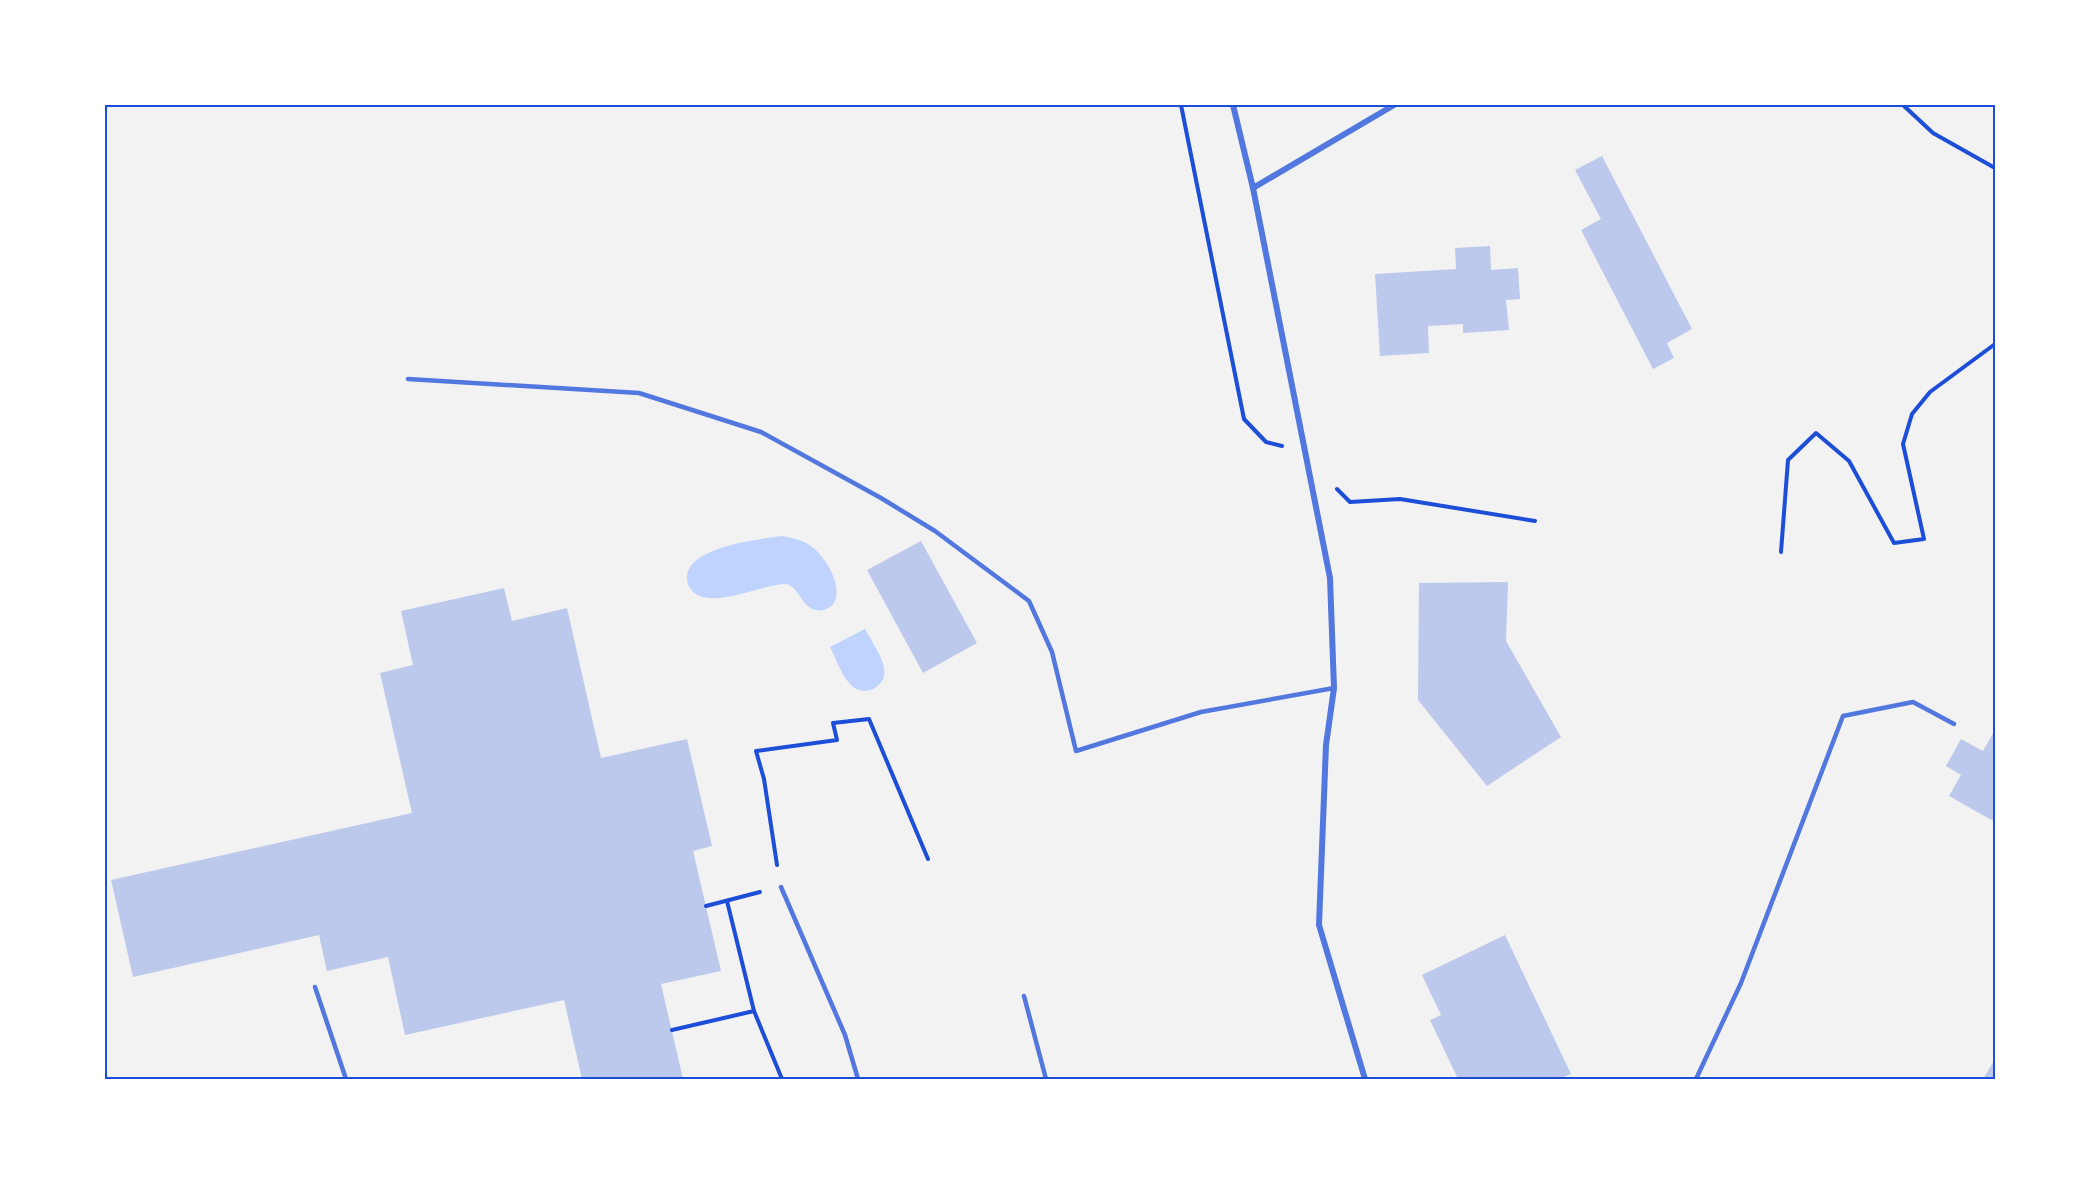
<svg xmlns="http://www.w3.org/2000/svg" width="2100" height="1184" font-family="'Work Sans',sans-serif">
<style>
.water{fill:#bfd3fe}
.building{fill:#bdc9ec}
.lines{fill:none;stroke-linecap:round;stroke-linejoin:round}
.path{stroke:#1d4ed8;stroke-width:4}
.service{stroke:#5277de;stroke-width:4.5}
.minor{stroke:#5277de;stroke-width:6}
.neatline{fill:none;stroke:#1d4ed8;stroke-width:2}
</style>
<rect width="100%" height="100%" fill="#f2f2f2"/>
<!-- water -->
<g class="water">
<path d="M782,536C792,538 804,540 812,547C826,557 848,593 830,607C826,610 821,611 817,610C801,608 801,589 787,584C763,584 722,605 700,596C693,594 687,586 687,579C685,547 759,539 782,536Z"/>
<path d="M865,629C871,641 882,655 884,668C888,687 863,699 850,684C841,674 836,659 830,647Z"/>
</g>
<!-- building -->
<g class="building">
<polygon points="1602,156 1692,329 1667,343 1674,358 1653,369 1581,230 1601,219 1575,170"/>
<polygon points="1490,246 1491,270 1518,268 1520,299 1506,300 1509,330 1463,333 1463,324 1428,326 1429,353 1380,356 1375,274 1456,269 1455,248"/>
<polygon points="921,541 977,643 923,673 867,570"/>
<polygon points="1508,582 1506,641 1561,737 1487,786 1418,700 1419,583"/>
<polygon points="504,588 512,621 567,608 601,758 687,739 712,846 693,851 721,971 661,984 683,1079 582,1079 564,1000 405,1035 388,957 327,971 319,935 133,977 111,880 412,813 380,673 413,665 401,611"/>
<polygon points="1995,730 1995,822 1949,796 1961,775 1946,766 1961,739 1983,751"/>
<polygon points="1505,935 1571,1074 1559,1079 1458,1079 1430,1020 1441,1015 1422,975"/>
<polygon points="1995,1059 1995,1079 1983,1079"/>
</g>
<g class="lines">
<!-- path -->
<g class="path">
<polyline points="1181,105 1244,419 1266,442 1282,446"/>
<polyline points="1903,105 1933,133 1995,168"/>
<polyline points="1337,489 1350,502 1400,499 1535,521"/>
<polyline points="1781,552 1788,460 1816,433 1849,461 1894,543 1924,539 1903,444 1912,414 1930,392 1995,344"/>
<polyline points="777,865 764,779 756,751 837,740 833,723 869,719 928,859"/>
<polyline points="727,901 754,1011 782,1079"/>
<polyline points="706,906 760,892"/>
<polyline points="672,1030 754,1011"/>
</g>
<!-- service -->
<g class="service">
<polyline points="408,379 639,393 761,432 881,498 935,531 1029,601 1052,652 1076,751 1201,712 1334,688"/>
<polyline points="781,887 845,1035 858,1079"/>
<polyline points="315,987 346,1079"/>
<polyline points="1024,996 1046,1079"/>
<polyline points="1696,1079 1741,983 1843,716 1913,702 1954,724"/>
</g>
<!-- minor -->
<g class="minor">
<polyline points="1233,105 1253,188 1330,578 1334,688 1326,745 1319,925 1365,1079"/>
<polyline points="1253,188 1394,105"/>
</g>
</g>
<!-- border -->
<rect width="2100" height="1184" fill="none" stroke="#ffffff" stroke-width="213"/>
<rect x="106" y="106" width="1888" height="972" class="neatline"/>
</svg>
